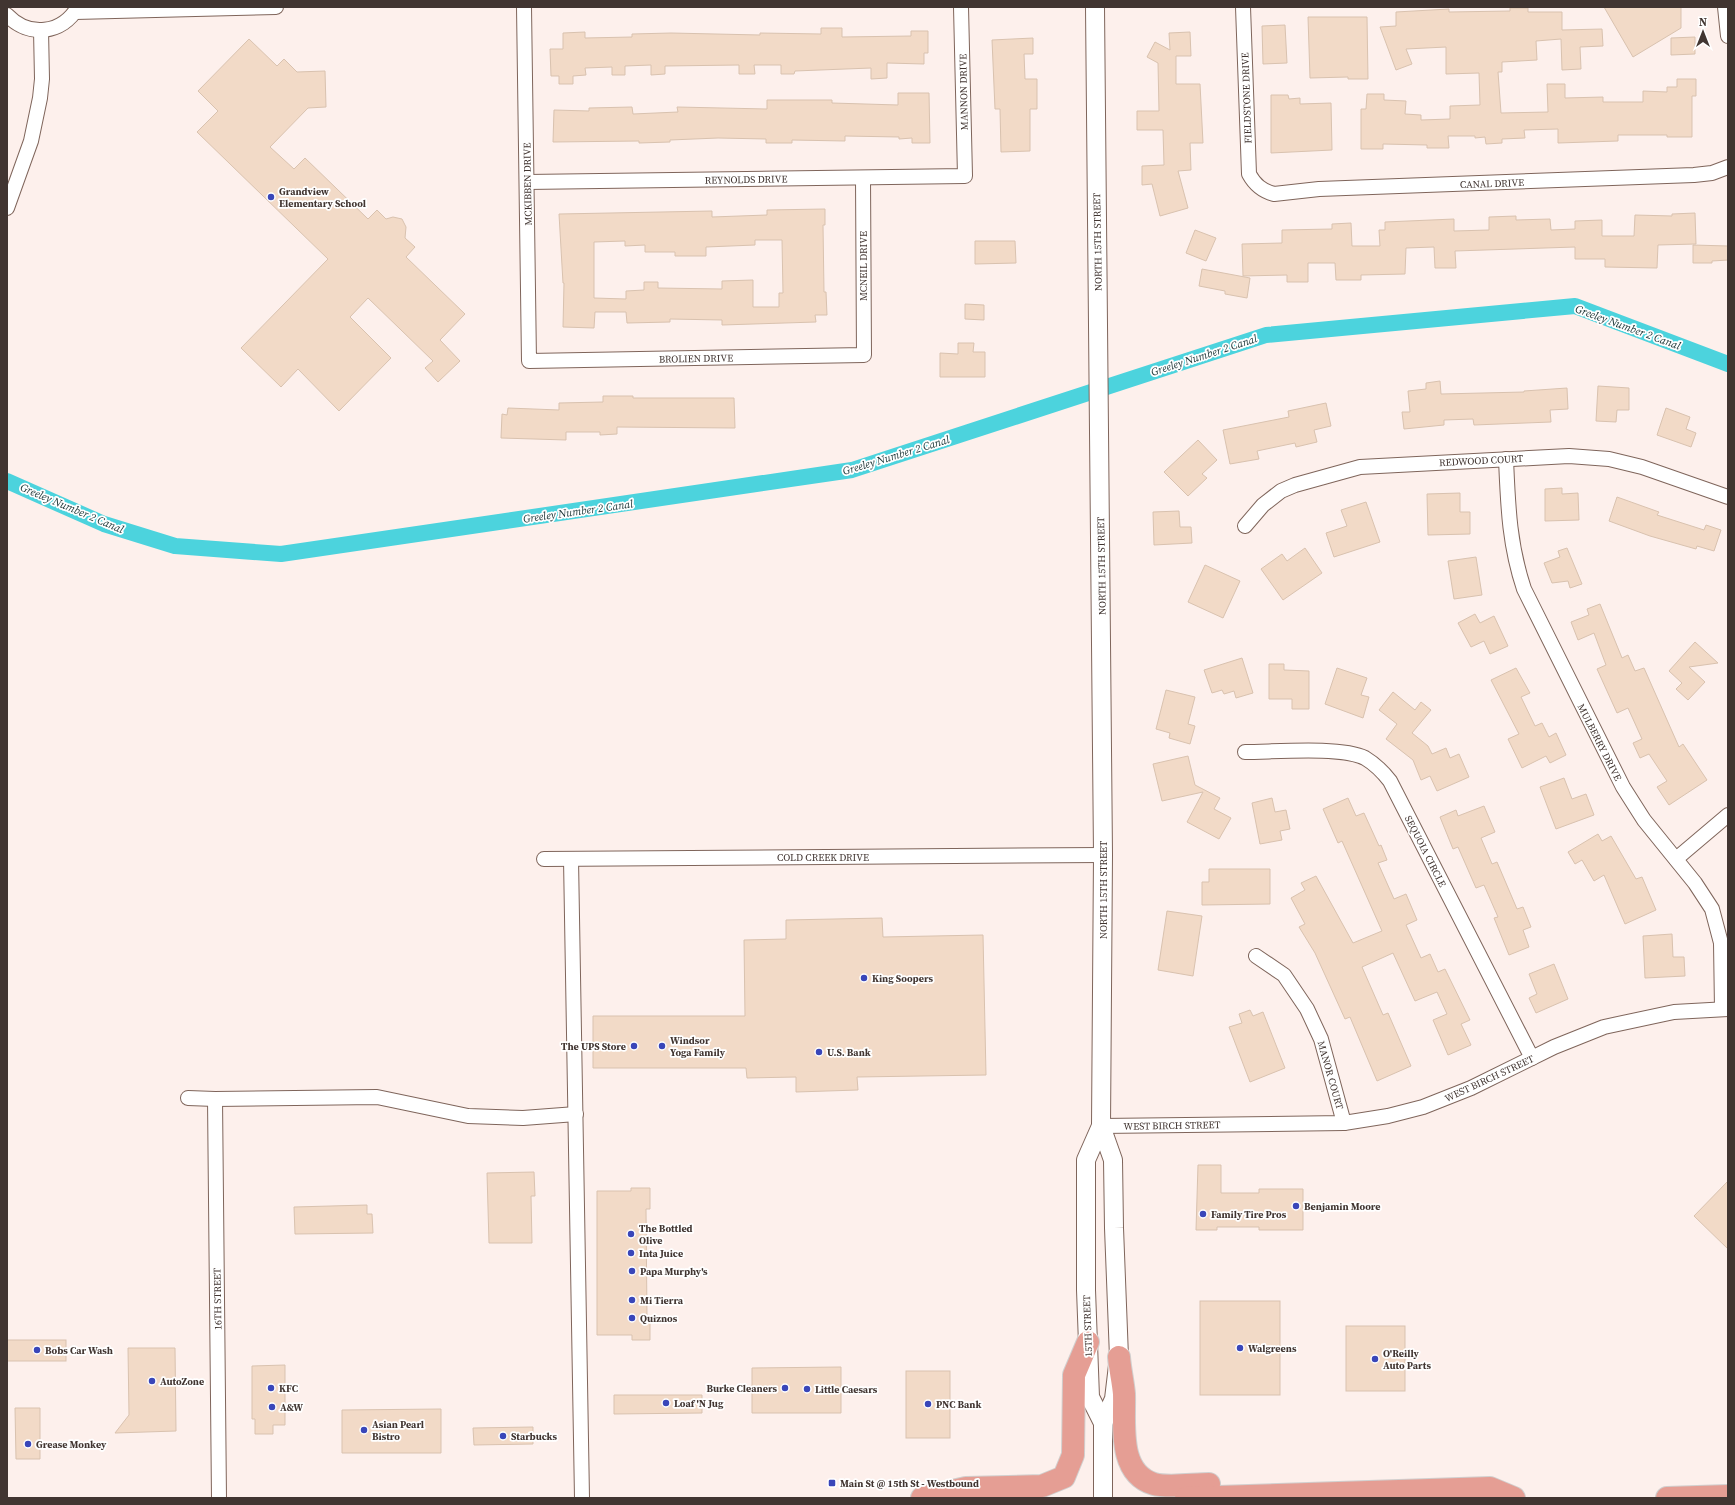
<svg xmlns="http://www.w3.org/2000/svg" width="1735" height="1505" font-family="'Source Serif 4',serif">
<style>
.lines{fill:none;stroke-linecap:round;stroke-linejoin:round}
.canal{stroke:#4cd3dd;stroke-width:16}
.building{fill:#f2dac7;stroke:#d9c2af;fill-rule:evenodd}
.minor-casing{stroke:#7f655b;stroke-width:16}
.tertiary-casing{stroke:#7f655b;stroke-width:20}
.primary-casing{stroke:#d1cfce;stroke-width:24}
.minor{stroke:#fff;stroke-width:14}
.tertiary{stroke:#fff;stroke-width:18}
.primary{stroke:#e59e94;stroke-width:22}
.poi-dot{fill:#3946b9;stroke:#fff;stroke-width:1.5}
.labels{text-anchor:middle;stroke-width:3.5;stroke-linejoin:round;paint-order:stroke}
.street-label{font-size:10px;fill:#413531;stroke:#fff}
.poi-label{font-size:10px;font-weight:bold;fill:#413531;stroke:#fff;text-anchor:start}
.water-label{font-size:11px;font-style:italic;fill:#21393a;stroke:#fff}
</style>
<rect width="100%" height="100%" fill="#fdf0ec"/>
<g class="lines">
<!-- canal -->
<polyline class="canal" points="7,481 104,524 175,546 281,554 852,470 1266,335 1575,306 1728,364"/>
</g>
<!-- building -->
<g class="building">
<polygon points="1604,7 1681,7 1681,28 1633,57"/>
<polygon points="1510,8 1528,8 1528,12 1562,12 1562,30 1602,29 1603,46 1580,47 1581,69 1562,70 1561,39 1536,41 1537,60 1502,62 1502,72 1498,72 1501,113 1548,112 1547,84 1565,84 1565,98 1603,97 1603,102 1643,102 1643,91 1667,92 1667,87 1677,87 1677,79 1696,79 1696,96 1692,96 1692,137 1667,137 1667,135 1618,135 1618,141 1558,143 1558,129 1524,130 1525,138 1502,139 1502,143 1486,144 1485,137 1475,138 1475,136 1448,136 1449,148 1427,148 1427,145 1383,144 1383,149 1361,149 1361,109 1366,109 1367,94 1384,94 1384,100 1406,101 1405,114 1421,115 1421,120 1450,119 1450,106 1480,105 1479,73 1446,74 1446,47 1406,49 1412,64 1396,70 1380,27 1396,26 1396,12 1449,9 1449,12 1510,11"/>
<polygon points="1308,17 1367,17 1368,79 1348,79 1348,77 1310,78"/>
<polygon points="1285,25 1287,63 1263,64 1262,26"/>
<polygon points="821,28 842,28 842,37 911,36 911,31 928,31 928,53 924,53 924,64 887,63 887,78 871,79 871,68 795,71 794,74 781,74 781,65 754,65 755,74 739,74 739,65 665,66 665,74 651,75 651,65 625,66 625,75 612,75 612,67 585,68 586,75 573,76 573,84 559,84 559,76 551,76 550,49 563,49 563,33 585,32 585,38 632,37 632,34 671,33 760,35 760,33 821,34"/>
<polygon points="1190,32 1191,56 1176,56 1176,84 1200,84 1203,143 1190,143 1191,170 1178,171 1188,208 1160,216 1152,184 1142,185 1142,166 1164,165 1163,130 1137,130 1137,111 1159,111 1158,63 1147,57 1155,42 1170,50 1169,33"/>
<polygon points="1695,37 1695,54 1671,55 1671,38"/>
<polygon points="1033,38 1033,54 1024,54 1025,79 1037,79 1037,109 1030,109 1030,151 1001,152 1000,109 995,109 992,40"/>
<polygon points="249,39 277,66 284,59 297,72 325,71 326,107 308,108 270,147 294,169 305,158 368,219 377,210 386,219 393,217 402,219 406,227 405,238 415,247 406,257 465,314 440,340 460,361 438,382 425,368 433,361 368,298 350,317 391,358 339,411 298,369 281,387 241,348 328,259 197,132 218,111 198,91"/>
<polygon points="898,93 929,93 930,143 912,143 912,138 899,139 899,137 845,136 845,141 792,140 792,143 766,143 766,139 718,138 670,140 670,142 639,143 639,141 553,142 554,110 589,111 589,108 632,107 633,114 678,112 677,107 767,109 767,100 832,100 832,103 898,105"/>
<polygon points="1271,95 1288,95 1289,99 1300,98 1300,104 1331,103 1332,150 1271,153"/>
<path d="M825,209V225H823L824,292H826L827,315H815L816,322L722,325V320L670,319V322L627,323L626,312H595L594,328L563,327L564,283H563L559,214L712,211V217L767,215V210ZM755,240H782L783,293H779V307H753V280L722,281V289L658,288V282H644V290L626,291V299L594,298V242L625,241V246L645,245V252H675V256H706V247L755,245Z"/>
<polygon points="1695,213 1696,244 1658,245 1657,268 1605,267 1605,259 1575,259 1575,247 1455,251 1456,268 1435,268 1434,247 1406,248 1405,274 1361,275 1361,280 1336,280 1335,263 1308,263 1308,282 1287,282 1287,275 1243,276 1242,244 1282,243 1282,230 1332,229 1332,224 1351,223 1352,246 1380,246 1379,230 1385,230 1385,222 1454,219 1454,231 1489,230 1489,217 1516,216 1516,220 1550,219 1551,230 1575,229 1575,221 1602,220 1602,236 1634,236 1635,215 1672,216 1672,214"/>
<polygon points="1195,230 1216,238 1206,261 1186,253"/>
<polygon points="975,241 1015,241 1016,263 975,264"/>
<polygon points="1693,245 1728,246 1728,260 1712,261 1712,263 1693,263"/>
<polygon points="1202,269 1250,278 1247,298 1225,294 1225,291 1199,286"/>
<polygon points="965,304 984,305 984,320 965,319"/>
<polygon points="958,343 974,343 973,352 985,352 985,377 940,377 940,353 958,354"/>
<polygon points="1440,381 1441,394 1524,392 1524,391 1567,388 1568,409 1550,410 1551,422 1474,425 1473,419 1444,420 1444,425 1404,429 1402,412 1410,412 1408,391 1426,389 1426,383"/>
<polygon points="1598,386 1629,388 1629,410 1617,410 1616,422 1596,421"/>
<polygon points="603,396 633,396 633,398 734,398 735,428 617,427 617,434 600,435 600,432 566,432 566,440 501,438 502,414 507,415 508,408 559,410 559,403 603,402"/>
<polygon points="1326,403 1331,426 1314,430 1317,442 1296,447 1295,443 1257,451 1259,459 1230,464 1223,430 1289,417 1288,411"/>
<polygon points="1666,408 1690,417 1686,429 1696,433 1691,447 1657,435"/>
<polygon points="1198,440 1217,460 1202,474 1207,478 1188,496 1164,472"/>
<polygon points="1562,488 1562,494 1578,493 1579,520 1545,521 1545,489"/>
<polygon points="1460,493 1460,512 1470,512 1470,534 1428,535 1427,494"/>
<polygon points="1617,497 1659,512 1657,515 1704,530 1706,525 1721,530 1714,551 1697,546 1696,549 1650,536 1609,521"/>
<polygon points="1366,502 1380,542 1334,557 1326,533 1347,526 1341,510"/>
<polygon points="1179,511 1180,527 1191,527 1192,543 1154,545 1153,512"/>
<polygon points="1305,548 1322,573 1283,600 1261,569 1282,554 1287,561"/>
<polygon points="1567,548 1582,584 1570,588 1568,581 1552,583 1544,563 1560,557 1558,551"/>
<polygon points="1476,557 1482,595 1454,599 1448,561"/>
<polygon points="1205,565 1240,581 1223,618 1188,602"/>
<polygon points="1600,604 1622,658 1628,655 1635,671 1644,668 1679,747 1683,744 1707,780 1669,805 1657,787 1667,781 1649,754 1640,758 1633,743 1642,739 1628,708 1617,713 1597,669 1606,665 1594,633 1578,640 1571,622 1589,615 1587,609"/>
<polygon points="1475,614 1480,623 1494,616 1508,646 1490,654 1484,641 1471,647 1458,623"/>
<polygon points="1695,642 1718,663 1689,667 1705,682 1688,700 1676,689 1682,683 1669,671"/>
<polygon points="1242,658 1253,693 1236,698 1234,691 1224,694 1222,690 1212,693 1204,670"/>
<polygon points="1269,664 1284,664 1284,670 1309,671 1309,709 1292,709 1292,699 1269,699"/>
<polygon points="1337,668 1367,678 1361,695 1369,697 1363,718 1325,704"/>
<polygon points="1516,668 1530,693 1521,697 1535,726 1542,723 1549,737 1556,733 1566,755 1550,763 1546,756 1522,768 1508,739 1519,734 1491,680"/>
<polygon points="1166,690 1195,697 1188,724 1195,726 1190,744 1169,738 1170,733 1156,729"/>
<polygon points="1393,692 1415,710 1421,702 1431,710 1412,733 1428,746 1432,754 1446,748 1450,758 1459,754 1469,777 1437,791 1430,776 1421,780 1413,760 1386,739 1397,724 1379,710"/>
<polygon points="1188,756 1195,785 1220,798 1214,809 1231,818 1219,839 1187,822 1203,792 1162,801 1153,764"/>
<polygon points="1564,778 1572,799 1586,794 1594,815 1556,829 1540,787"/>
<polygon points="1272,798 1275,812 1286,810 1290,829 1280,831 1282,840 1260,844 1252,803"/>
<polygon points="1348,798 1356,816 1364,813 1379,846 1381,845 1387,860 1378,863 1394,899 1406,894 1417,920 1406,925 1421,958 1430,954 1438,972 1445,969 1470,1020 1461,1024 1471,1045 1448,1055 1433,1020 1447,1014 1437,992 1415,1001 1393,953 1362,967 1383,1015 1388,1013 1411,1066 1377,1081 1350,1017 1345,1019 1315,953 1299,927 1305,924 1291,898 1305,890 1301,883 1316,876 1353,943 1382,931 1342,841 1338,843 1323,809"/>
<polygon points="1484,806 1495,832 1481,838 1492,864 1497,862 1517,909 1523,907 1531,927 1523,930 1529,947 1509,955 1494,918 1498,917 1484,885 1476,888 1458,847 1453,849 1440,817 1456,810 1458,816"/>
<polygon points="1598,834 1602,841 1611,836 1636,879 1642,877 1656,910 1625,924 1604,875 1594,881 1582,860 1575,864 1568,852"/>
<polygon points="1209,869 1270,869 1270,904 1202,905 1202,882 1209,882"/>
<polygon points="1167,911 1202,916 1193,976 1158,970"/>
<polygon points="882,918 883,937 983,935 986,1075 857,1077 858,1090 796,1092 796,1077 747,1078 746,1068 593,1068 593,1016 745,1016 744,940 786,939 786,920"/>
<polygon points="1672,934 1673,957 1684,957 1685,976 1645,978 1643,936"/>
<polygon points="1554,964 1568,999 1536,1013 1529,998 1537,994 1529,974"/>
<polygon points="1250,1010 1253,1016 1263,1012 1285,1068 1250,1082 1229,1027 1242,1023 1239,1014"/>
<polygon points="1198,1165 1221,1165 1221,1193 1259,1193 1259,1189 1303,1189 1303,1230 1259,1230 1259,1227 1217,1227 1217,1230 1196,1230"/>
<polygon points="534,1172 535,1196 531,1196 532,1243 489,1243 487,1173"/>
<polygon points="1728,1181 1728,1249 1694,1216"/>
<polygon points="631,1188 650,1188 650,1209 646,1209 647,1318 650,1318 650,1340 632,1340 632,1335 597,1335 597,1191 631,1191"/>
<polygon points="367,1205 367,1214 372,1214 373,1233 295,1234 294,1207"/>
<rect x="1200" y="1301" width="80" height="94"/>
<rect x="1346" y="1326" width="59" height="65"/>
<rect x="7" y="1340" width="59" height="21"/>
<polygon points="128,1348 175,1348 176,1431 115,1433 129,1415"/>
<polygon points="285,1365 285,1425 273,1425 273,1434 255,1434 255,1419 252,1419 252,1366"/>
<polygon points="841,1367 841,1413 752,1413 752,1368"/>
<rect x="906" y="1371" width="44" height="67"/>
<polygon points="614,1395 702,1395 702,1413 614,1414"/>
<polygon points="15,1408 40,1408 40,1459 16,1459"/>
<polygon points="441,1409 441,1453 342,1453 342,1410"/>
<polygon points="533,1427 533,1444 474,1445 473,1428"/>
</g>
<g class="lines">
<!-- minor casing -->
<g class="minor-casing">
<g id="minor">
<polyline points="524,7 529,361 864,355 863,178"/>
<path d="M1243,7L1249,174C1255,185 1262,191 1274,194L1319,189L1694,175L1712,173L1728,167"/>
<polyline points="1725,7 1728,36"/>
<polyline points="75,12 276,7"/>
<path d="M7,15C29,38 62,34 78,7"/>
<polyline points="527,182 965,176 961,7"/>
<polyline points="7,208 31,141 40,98 42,79 41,30"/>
<path d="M1506,459C1508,505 1509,544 1524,589L1623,787L1644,820L1695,883L1712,909L1721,943L1722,1009"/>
<polyline points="1245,526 1263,505 1281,491 1295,485 1360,467 1569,456 1609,459 1642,467 1728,497"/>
<path d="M1245,752C1274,752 1341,746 1365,758C1375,764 1383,772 1390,781L1532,1058"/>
<polyline points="544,859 1103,855"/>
<polyline points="571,859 582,1498"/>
<polyline points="1676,859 1728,815"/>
<polyline points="1256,956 1284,975 1307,1009 1321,1039 1344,1123"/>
<polyline points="188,1098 215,1099 377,1097 468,1116 523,1118 576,1114"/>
<polyline points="215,1099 219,1498"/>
<polyline points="1101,1126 1344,1123 1388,1116 1423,1107 1471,1088 1554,1047 1604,1027 1674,1012 1728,1009"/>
</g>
</g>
<!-- tertiary casing -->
<g class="tertiary-casing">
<g id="tertiary">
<polyline points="1095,7 1103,855 1101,1126 1113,1160 1114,1228 1119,1357 1114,1399 1103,1423 1103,1498"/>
<polyline points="1101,1126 1086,1160 1086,1290 1090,1397 1103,1423"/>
</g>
</g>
<!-- primary casing -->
<g class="primary-casing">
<g id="primary">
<path d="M1119,1357C1120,1370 1123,1382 1124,1394C1125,1423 1117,1473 1154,1484C1168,1488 1194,1484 1209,1484"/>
<polyline points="922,1498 966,1488 1042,1486 1064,1477 1073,1455 1074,1375 1088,1342"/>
<polyline points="1186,1498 1490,1488 1514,1498"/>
<polyline points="1667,1498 1728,1496"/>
</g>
</g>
<!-- minor -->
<use href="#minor" class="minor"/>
<!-- tertiary -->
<use href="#tertiary" class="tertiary"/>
<!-- primary -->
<use href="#primary" class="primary"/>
</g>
<!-- markers -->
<g class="poi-dot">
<circle cx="271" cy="197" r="4"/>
<circle cx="864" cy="978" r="4"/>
<circle cx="634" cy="1046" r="4"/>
<circle cx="662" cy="1046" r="4"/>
<circle cx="819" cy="1052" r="4"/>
<circle cx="1296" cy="1206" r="4"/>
<circle cx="1203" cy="1214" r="4"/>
<circle cx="631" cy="1234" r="4"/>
<circle cx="631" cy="1253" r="4"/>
<circle cx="632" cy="1271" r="4"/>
<circle cx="632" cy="1300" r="4"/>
<circle cx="632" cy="1318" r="4"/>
<circle cx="1240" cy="1348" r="4"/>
<circle cx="37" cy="1350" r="4"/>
<circle cx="1375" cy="1359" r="4"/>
<circle cx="152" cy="1381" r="4"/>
<circle cx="271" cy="1388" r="4"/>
<circle cx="785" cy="1388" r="4"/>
<circle cx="807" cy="1389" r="4"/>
<circle cx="666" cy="1403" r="4"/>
<circle cx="928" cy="1404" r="4"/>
<circle cx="272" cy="1407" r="4"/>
<circle cx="364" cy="1430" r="4"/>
<circle cx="503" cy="1436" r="4"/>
<circle cx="28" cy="1444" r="4"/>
<rect x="828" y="1479" width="8" height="8" rx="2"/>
</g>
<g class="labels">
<!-- street labels -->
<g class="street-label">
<text transform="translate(963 92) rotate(-91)" y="4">MANNON DRIVE</text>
<text transform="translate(1246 98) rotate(-92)" y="4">FIELDSTONE DRIVE</text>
<text transform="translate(746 179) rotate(-1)" y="4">REYNOLDS DRIVE</text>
<text transform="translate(1492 183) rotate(-2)" y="4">CANAL DRIVE</text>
<text transform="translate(527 184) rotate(-91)" y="4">MCKIBBEN DRIVE</text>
<text transform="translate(1097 242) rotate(-91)" y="4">NORTH 15TH STREET</text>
<text transform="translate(863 266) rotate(-90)" y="4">MCNEIL DRIVE</text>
<text transform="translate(696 358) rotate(-1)" y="4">BROLIEN DRIVE</text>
<text transform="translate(1481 460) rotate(-3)" y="4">REDWOOD COURT</text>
<text transform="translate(1101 566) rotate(-91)" y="4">NORTH 15TH STREET</text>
<text transform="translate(1600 742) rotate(63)" y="4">MULBERRY DRIVE</text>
<text transform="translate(1426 851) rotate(63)" y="4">SEQUOIA CIRCLE</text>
<text x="823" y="861">COLD CREEK DRIVE</text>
<text transform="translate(1103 890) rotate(-90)" y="4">NORTH 15TH STREET</text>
<text transform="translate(1331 1075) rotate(74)" y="4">MANOR COURT</text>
<text transform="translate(1489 1078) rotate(-25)" y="4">WEST BIRCH STREET</text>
<text transform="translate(1172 1125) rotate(-1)" y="4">WEST BIRCH STREET</text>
<text transform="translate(217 1299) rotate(-91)" y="4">16TH STREET</text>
<text transform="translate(1087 1326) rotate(-92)" y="4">15TH STREET</text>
</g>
<!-- poi labels -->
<g class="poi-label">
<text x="279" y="195">Grandview<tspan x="279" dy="12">Elementary School</tspan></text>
<text x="872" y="982">King Soopers</text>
<text x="670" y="1044">Windsor<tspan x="670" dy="12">Yoga Family</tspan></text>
<text x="626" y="1050" text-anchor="end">The UPS Store</text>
<text x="827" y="1056">U.S. Bank</text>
<text x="1304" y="1210">Benjamin Moore</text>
<text x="1211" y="1218">Family Tire Pros</text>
<text x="639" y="1232">The Bottled<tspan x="639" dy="12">Olive</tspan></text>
<text x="639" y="1257">Inta Juice</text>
<text x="640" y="1275">Papa Murphy's</text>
<text x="640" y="1304">Mi Tierra</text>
<text x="640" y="1322">Quiznos</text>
<text x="1248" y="1352">Walgreens</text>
<text x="45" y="1354">Bobs Car Wash</text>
<text x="1383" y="1357">O'Reilly<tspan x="1383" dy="12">Auto Parts</tspan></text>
<text x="160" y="1385">AutoZone</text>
<text x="279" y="1392">KFC</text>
<text x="777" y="1392" text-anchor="end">Burke Cleaners</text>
<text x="815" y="1393">Little Caesars</text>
<text x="674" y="1407">Loaf 'N Jug</text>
<text x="936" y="1408">PNC Bank</text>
<text x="280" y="1411">A&amp;W</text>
<text x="372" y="1428">Asian Pearl<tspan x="372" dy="12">Bistro</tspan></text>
<text x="511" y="1440">Starbucks</text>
<text x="36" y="1448">Grease Monkey</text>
<text x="840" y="1487">Main St @ 15th St - Westbound</text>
</g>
<!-- water labels -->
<g class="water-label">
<text transform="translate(1628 327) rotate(20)" y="4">Greeley Number 2 Canal</text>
<text transform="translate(1204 355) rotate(-18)" y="4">Greeley Number 2 Canal</text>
<text transform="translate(896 455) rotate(-17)" y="4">Greeley Number 2 Canal</text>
<text transform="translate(72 508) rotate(23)" y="4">Greeley Number 2 Canal</text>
<text transform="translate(578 511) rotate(-8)" y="4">Greeley Number 2 Canal</text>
</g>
</g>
<!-- border -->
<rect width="1735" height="1505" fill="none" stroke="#413531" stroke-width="16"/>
<!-- north arrow -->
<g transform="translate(1703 32)" stroke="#ffffff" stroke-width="3" paint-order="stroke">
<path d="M0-3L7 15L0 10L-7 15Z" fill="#413531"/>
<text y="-6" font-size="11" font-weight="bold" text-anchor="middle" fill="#413531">N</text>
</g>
</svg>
